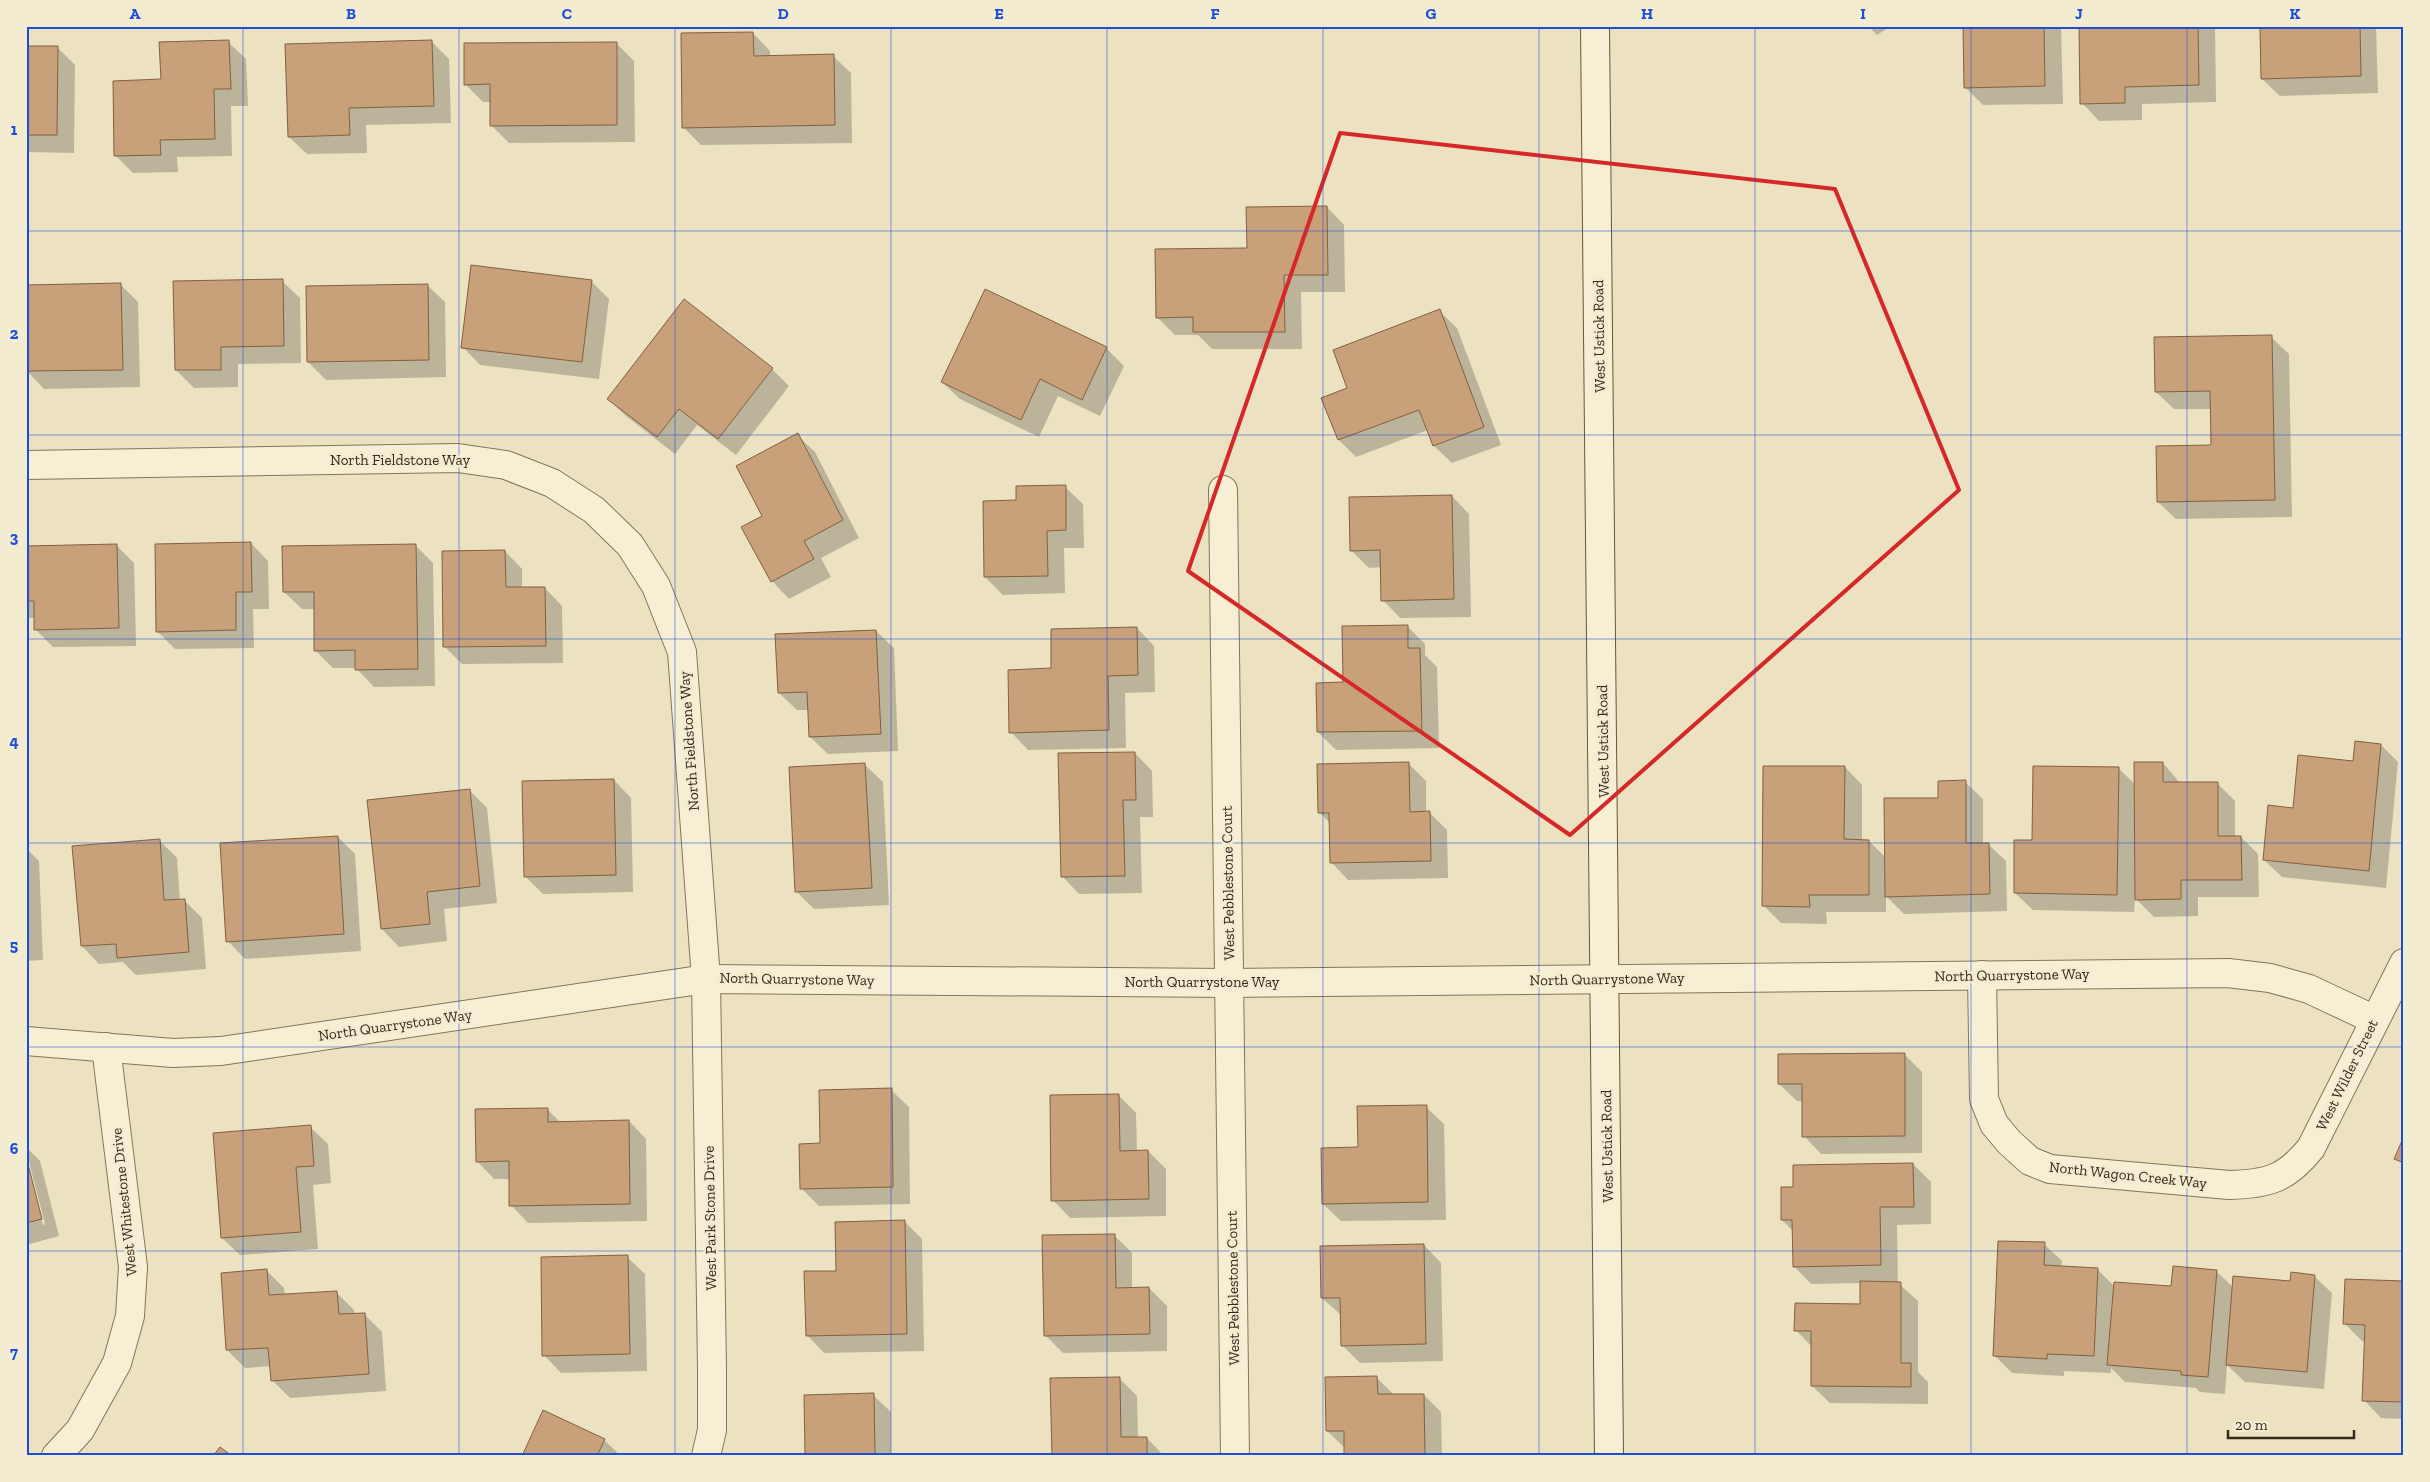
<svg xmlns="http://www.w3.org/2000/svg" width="2430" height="1482" font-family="'Zilla Slab',serif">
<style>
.shadow{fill:#0003;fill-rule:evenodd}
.building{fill:#c8a079;stroke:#826041}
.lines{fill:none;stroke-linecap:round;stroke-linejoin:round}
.minor-casing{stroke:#84745a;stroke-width:30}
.secondary-casing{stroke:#66553d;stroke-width:30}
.minor{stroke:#f7efd4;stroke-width:28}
.secondary{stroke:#f7efd4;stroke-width:28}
.marked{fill:none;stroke:#d62828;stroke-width:4;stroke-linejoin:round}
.grid{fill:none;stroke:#1d4ed8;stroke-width:1;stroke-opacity:0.55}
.labels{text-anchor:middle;stroke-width:5;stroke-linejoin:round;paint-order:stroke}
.street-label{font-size:15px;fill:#352a1d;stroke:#f3ecd1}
.neatline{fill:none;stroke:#1d4ed8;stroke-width:2}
.grid-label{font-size:16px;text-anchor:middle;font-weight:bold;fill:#1d4ed8}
</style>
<rect width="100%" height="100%" fill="#ece2c1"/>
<!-- shadow -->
<g class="shadow">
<polygon points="1868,26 1891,26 1877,35"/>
<polygon points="1964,26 2061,26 2063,104 1983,105 1965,87"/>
<polygon points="2080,26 2215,26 2216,102 2142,104 2142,120 2099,121 2082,103"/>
<polygon points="2261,26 2376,26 2378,93 2280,96 2262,79"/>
<polygon points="753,33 770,51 770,57 833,56 851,73 852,143 701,145 684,128"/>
<polygon points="431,41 449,59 451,123 366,125 367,153 307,154 289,137"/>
<polygon points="228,42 246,59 248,106 231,106 232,156 177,157 178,172 133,173 115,155 162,81"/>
<polygon points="616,43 634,61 635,142 509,143 491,125 491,102 483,102 465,84"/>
<polygon points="26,47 57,47 75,65 74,153 26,152"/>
<polygon points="1327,207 1344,225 1345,292 1301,292 1302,349 1212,349 1198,335 1175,335 1157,317 1248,250"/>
<polygon points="282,281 300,298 301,363 238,364 238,387 194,388 176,370"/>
<polygon points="591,281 609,299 599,379 480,365 463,347"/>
<polygon points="121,285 138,302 140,387 44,389 27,371"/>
<polygon points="427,285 445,302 446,377 326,380 308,362"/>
<polygon points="1439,311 1457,328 1501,445 1452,463 1434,446 1428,430 1356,457 1339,440 1349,389"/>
<polygon points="2271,337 2289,354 2292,517 2176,519 2158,502 2212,446 2212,409 2174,409 2156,392"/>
<polygon points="1106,348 1124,366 1100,416 1058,396 1039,437 960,399 942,382"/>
<polygon points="772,369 789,386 736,455 697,425 675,454 626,416 608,399"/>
<polygon points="797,435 815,452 859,538 821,558 831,577 789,599 772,581 764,516"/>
<polygon points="1065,487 1083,504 1084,548 1064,548 1065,593 1003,595 985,577 1017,501"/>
<polygon points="1452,496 1469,514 1471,617 1400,618 1383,600 1382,567 1369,568 1351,550"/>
<polygon points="251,543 268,561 269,609 253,609 254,648 175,649 157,631"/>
<polygon points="117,546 134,563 136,646 53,647 35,629 35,618 26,618 26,547"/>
<polygon points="416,546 433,563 435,686 374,687 356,668 333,668 316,651 315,609 302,609 284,592"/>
<polygon points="505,551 522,569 522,588 545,588 562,606 563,663 462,664 445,647"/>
<polygon points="1407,626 1425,644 1425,655 1437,667 1439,748 1336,750 1318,732 1345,684"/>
<polygon points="1137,628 1154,646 1155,692 1125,693 1126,748 1028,750 1011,732 1053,670"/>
<polygon points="876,631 894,648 898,751 828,754 810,737 809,710 797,710 779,693"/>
<polygon points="2381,745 2398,762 2386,888 2282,877 2264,860 2294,809"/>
<polygon points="1135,753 1152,771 1153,817 1140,817 1142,893 1079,894 1062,876"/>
<polygon points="1408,763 1426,781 1426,813 1430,813 1447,830 1448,878 1348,880 1331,862 1330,823 1319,812"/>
<polygon points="2163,763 2180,783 2217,783 2235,801 2235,837 2241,837 2258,854 2259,897 2198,897 2198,916 2154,917 2135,898 2134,912 2033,910 2015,893 2033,841 2118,768 2136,785"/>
<polygon points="865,765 883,782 889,905 814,909 796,891"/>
<polygon points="1845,767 1862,785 1862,841 1869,841 1886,858 1939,799 1965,782 1983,799 1983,844 1988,844 2006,861 2007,911 1904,914 1886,896 1886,912 1826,912 1827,924 1781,923 1764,906"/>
<polygon points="614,780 631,798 633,892 543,894 525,876"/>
<polygon points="469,790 487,808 497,903 444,909 447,941 399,947 382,929"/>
<polygon points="338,837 355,854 361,951 245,959 228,941"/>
<polygon points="159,840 177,858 180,901 184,900 202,918 206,969 136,975 123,962 99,964 82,946"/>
<polygon points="26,848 39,861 43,960 26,961"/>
<polygon points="1905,1055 1922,1072 1922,1153 1821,1154 1804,1136 1803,1101 1797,1101 1779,1084"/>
<polygon points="891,1090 909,1107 910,1204 819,1206 801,1188"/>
<polygon points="1119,1096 1136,1113 1137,1152 1148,1151 1166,1169 1166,1216 1070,1218 1053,1200"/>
<polygon points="1426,1107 1444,1124 1446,1220 1341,1221 1323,1204 1359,1149"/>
<polygon points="547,1109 561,1123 629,1121 646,1139 647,1221 528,1223 511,1205 510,1179 494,1179 477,1161"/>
<polygon points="310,1127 328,1144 331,1183 313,1185 318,1249 240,1255 222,1238"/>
<path d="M26,1147L40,1161L59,1236L26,1245ZM27,1162H29L45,1224L43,1225Z"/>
<polygon points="1913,1164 1931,1182 1931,1224 1897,1225 1898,1283 1918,1301 1918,1372 1928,1382 1928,1404 1830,1403 1812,1386 1812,1347 1796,1330 1861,1305 1861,1283 1811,1284 1794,1266 1793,1231 1782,1220 1795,1188"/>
<polygon points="905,1222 922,1239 924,1351 824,1353 807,1335"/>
<polygon points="1114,1235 1132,1253 1132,1289 1149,1288 1167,1306 1167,1351 1063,1353 1045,1335"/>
<polygon points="2044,1244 2062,1261 2061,1267 2097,1269 2114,1286 2173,1288 2216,1271 2234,1288 2291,1282 2314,1276 2332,1293 2324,1389 2245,1382 2227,1365 2225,1394 2200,1392 2196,1388 2125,1382 2111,1368 2111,1373 2064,1371 2064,1376 2012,1373 1994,1355"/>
<polygon points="1424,1245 1441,1263 1443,1361 1360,1363 1342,1345 1341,1315 1322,1298"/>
<polygon points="627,1257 645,1274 647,1371 561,1373 544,1355"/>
<polygon points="267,1271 284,1288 285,1296 336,1292 354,1310 354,1315 364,1314 382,1332 386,1391 290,1398 272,1380 271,1366 245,1368 227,1350"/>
<polygon points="2404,1283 2404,1419 2381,1418 2364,1400 2366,1342 2362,1341 2345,1324"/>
<polygon points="1119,1378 1137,1396 1138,1438 1147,1438 1164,1456 1053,1456"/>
<polygon points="1377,1378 1394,1395 1424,1395 1441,1412 1442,1456 1345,1456 1345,1448 1327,1431"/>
<polygon points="873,1395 891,1412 891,1456 806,1456"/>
<polygon points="604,1440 621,1456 524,1456"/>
</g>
<!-- building -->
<g class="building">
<polygon points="1963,26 2044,26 2045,86 1964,88"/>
<polygon points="2079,26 2198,26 2199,85 2125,87 2125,103 2080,104"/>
<polygon points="2260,26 2360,26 2361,76 2261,79"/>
<rect x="2402" y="26" width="2" height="24"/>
<polygon points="753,32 754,56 834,54 835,125 682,128 681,33"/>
<polygon points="229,40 231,89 214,89 215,139 160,140 161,155 114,156 113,81 161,79 159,42"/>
<polygon points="432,40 434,106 349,108 350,135 288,137 285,44"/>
<polygon points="617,42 617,125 490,126 490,84 464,85 464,43"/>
<polygon points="26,46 58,46 57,135 26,135"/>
<polygon points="1327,206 1328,275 1284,275 1285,332 1193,332 1193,317 1156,318 1155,249 1247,248 1246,207"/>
<polygon points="471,265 592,280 582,362 461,348"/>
<polygon points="283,279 284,346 221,347 221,370 175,370 173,281"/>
<polygon points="121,283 123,370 26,371 26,285"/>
<polygon points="428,284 429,360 307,362 306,286"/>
<polygon points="985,289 1107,347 1082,400 1040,379 1021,420 941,382"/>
<polygon points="684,299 773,368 718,439 679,409 657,437 607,399"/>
<polygon points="1440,309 1484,427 1433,446 1419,410 1338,440 1321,398 1347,388 1333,350"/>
<polygon points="2272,335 2275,500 2157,502 2156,446 2211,445 2210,391 2155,392 2154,337"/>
<polygon points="798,433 843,520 804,541 814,559 771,582 741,527 762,516 736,466"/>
<polygon points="1066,485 1066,530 1047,531 1048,576 984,577 983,501 1016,500 1016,486"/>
<polygon points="1452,495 1454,599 1381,601 1380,550 1350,551 1349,497"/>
<polygon points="251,542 252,592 236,592 236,630 156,632 155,544"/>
<polygon points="117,544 119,628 34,630 34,601 26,601 26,546"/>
<polygon points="416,544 418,669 355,670 355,650 314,651 314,592 283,592 282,546"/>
<polygon points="505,550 506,587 545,587 546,646 443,647 442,551"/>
<polygon points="1408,625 1408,648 1420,648 1422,731 1317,732 1316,683 1343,682 1342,626"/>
<polygon points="1137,627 1138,675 1108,676 1109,730 1009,733 1008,670 1051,668 1051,629"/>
<polygon points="876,630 881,734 809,737 807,692 778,693 775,634"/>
<polygon points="2355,741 2381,744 2369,871 2263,860 2268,805 2293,808 2298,755 2353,761"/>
<polygon points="1135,752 1136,800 1123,800 1125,876 1061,877 1058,753"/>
<polygon points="1409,762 1410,812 1430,811 1431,861 1330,863 1329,813 1318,813 1317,764"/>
<polygon points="2134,762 2163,762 2163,782 2218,782 2218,836 2241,836 2242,880 2181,880 2181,899 2135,900"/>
<polygon points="865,763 872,888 795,892 789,767"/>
<polygon points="1763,766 1845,766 1844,839 1869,840 1869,895 1809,895 1810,907 1762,906"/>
<polygon points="2033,766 2119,767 2117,895 2014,893 2014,840 2032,840"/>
<polygon points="614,779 616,875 524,877 522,781"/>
<polygon points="1966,780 1966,843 1989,843 1990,894 1885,897 1884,798 1938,798 1938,781"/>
<polygon points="470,789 480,886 427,892 430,924 381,929 367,800"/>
<polygon points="338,836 344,934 226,942 220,843"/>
<polygon points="160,839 164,900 185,899 189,952 117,958 116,944 81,946 72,846"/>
<polygon points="1905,1053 1905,1136 1802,1137 1802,1084 1778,1084 1778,1054"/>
<polygon points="892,1088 893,1187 800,1189 799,1144 820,1143 819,1090"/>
<polygon points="1119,1094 1120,1151 1148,1150 1149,1199 1051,1201 1050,1095"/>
<polygon points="1427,1105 1428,1202 1322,1204 1321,1148 1358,1147 1357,1106"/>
<polygon points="548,1108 548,1122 629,1120 630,1204 509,1206 509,1161 476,1162 475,1109"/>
<polygon points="311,1125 314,1166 296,1167 301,1232 221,1238 213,1133"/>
<polygon points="2404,1136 2404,1163 2394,1159"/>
<polygon points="26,1156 42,1219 26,1223"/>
<polygon points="1913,1163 1914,1207 1880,1207 1881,1265 1793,1267 1792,1220 1781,1220 1781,1187 1793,1187 1793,1165"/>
<polygon points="905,1220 907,1334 806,1336 804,1271 836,1271 835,1222"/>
<polygon points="1115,1234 1116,1288 1149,1287 1150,1334 1044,1336 1042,1235"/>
<polygon points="1998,1241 2045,1242 2044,1265 2098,1268 2094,1356 2047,1354 2047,1359 1993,1356"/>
<polygon points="1424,1244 1426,1344 1341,1346 1340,1298 1321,1298 1320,1246"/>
<polygon points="628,1255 630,1354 542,1356 541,1257"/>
<polygon points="2173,1266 2217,1270 2208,1377 2181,1375 2181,1371 2107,1365 2114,1282 2171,1286"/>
<polygon points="267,1269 269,1295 337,1291 339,1314 365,1313 369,1374 271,1381 268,1348 226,1350 221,1273"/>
<polygon points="2291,1272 2315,1275 2307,1372 2226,1365 2233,1276 2290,1281"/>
<polygon points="2345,1279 2404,1281 2404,1402 2362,1401 2365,1325 2343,1324"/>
<polygon points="1860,1281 1901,1282 1901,1363 1911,1363 1911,1387 1811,1386 1811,1331 1794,1331 1795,1303 1860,1304"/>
<polygon points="1377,1376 1378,1394 1424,1394 1425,1456 1344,1456 1344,1431 1326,1431 1325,1377"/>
<polygon points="1120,1377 1121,1437 1147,1437 1147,1456 1052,1456 1050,1378"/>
<polygon points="874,1393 875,1456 805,1456 804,1395"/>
<polygon points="543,1410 605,1439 597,1456 522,1456"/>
<polygon points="220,1447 232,1456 213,1456"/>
</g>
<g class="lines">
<!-- minor casing -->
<g class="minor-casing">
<g id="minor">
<polyline points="26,465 458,458 506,465 552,483 594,510 630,545 656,586 682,652 706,979 712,1368 712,1430 706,1456"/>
<polyline points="1223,490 1235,1456"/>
<path d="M1982,975L1984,1099L1994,1124L2009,1142L2030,1161L2050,1169L2229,1185C2268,1184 2286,1179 2311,1148L2404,963"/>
<polyline points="26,1041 173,1053 221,1051 706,979 1229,983 2228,973 2270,978 2309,989 2375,1020"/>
<polyline points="56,1456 80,1430 117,1363 130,1316 133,1267 106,1047"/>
</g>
</g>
<!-- secondary casing -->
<g class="secondary-casing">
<polyline id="secondary" points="1595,26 1609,1456"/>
</g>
<!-- minor -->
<use href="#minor" class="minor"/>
<!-- secondary -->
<use href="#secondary" class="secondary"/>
</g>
<!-- marked area -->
<path class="marked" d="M1340,133L1835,189L1959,490L1570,835L1188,571Z"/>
<!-- grid -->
<path class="grid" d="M243,26V1456M459,26V1456M675,26V1456M891,26V1456M1107,26V1456M1323,26V1456M1539,26V1456M1755,26V1456M1971,26V1456M2187,26V1456M26,231H2404M26,435H2404M26,639H2404M26,843H2404M26,1047H2404M26,1251H2404"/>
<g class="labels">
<!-- street labels -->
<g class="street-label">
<text transform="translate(1599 336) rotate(-91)" y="5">West Ustick Road</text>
<text x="400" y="465">North Fieldstone Way</text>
<text transform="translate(689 741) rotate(-94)" y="5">North Fieldstone Way</text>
<text transform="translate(1603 741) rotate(-91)" y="5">West Ustick Road</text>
<text transform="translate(1228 883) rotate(-91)" y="5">West Pebblestone Court</text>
<text transform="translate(2012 975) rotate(-1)" y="5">North Quarrystone Way</text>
<text transform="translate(797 979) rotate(1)" y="5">North Quarrystone Way</text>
<text transform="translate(1607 979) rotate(-1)" y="5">North Quarrystone Way</text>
<text x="1202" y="987">North Quarrystone Way</text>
<text transform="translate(395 1025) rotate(-8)" y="5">North Quarrystone Way</text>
<text transform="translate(2347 1075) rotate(-64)" y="5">West Wilder Street</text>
<text transform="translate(1607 1146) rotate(-91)" y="5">West Ustick Road</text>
<text transform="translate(2128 1175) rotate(6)" y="5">North Wagon Creek Way</text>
<text transform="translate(124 1202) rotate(-96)" y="5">West Whitestone Drive</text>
<text transform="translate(710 1218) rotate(-91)" y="5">West Park Stone Drive</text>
<text transform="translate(1233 1288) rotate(-91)" y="5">West Pebblestone Court</text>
</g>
</g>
<!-- border -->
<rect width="2430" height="1482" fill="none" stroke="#f3ecd1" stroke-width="55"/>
<!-- scale -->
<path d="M2228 1430v8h126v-8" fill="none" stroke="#352a1d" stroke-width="2.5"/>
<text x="2235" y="1430" font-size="15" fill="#352a1d" stroke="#f3ecd1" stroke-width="4" paint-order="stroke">20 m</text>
<rect x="28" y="28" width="2374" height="1426" class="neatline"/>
<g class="grid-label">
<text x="135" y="19">A</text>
<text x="351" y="19">B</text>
<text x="567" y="19">C</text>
<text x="783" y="19">D</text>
<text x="999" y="19">E</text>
<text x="1215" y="19">F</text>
<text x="1431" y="19">G</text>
<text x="1647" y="19">H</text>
<text x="1863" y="19">I</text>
<text x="2079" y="19">J</text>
<text x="2295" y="19">K</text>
<text x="14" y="135">1</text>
<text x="14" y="339">2</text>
<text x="14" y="543">3</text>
<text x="14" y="747">4</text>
<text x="14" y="951">5</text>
<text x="14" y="1154">6</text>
<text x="14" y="1358">7</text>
</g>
</svg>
